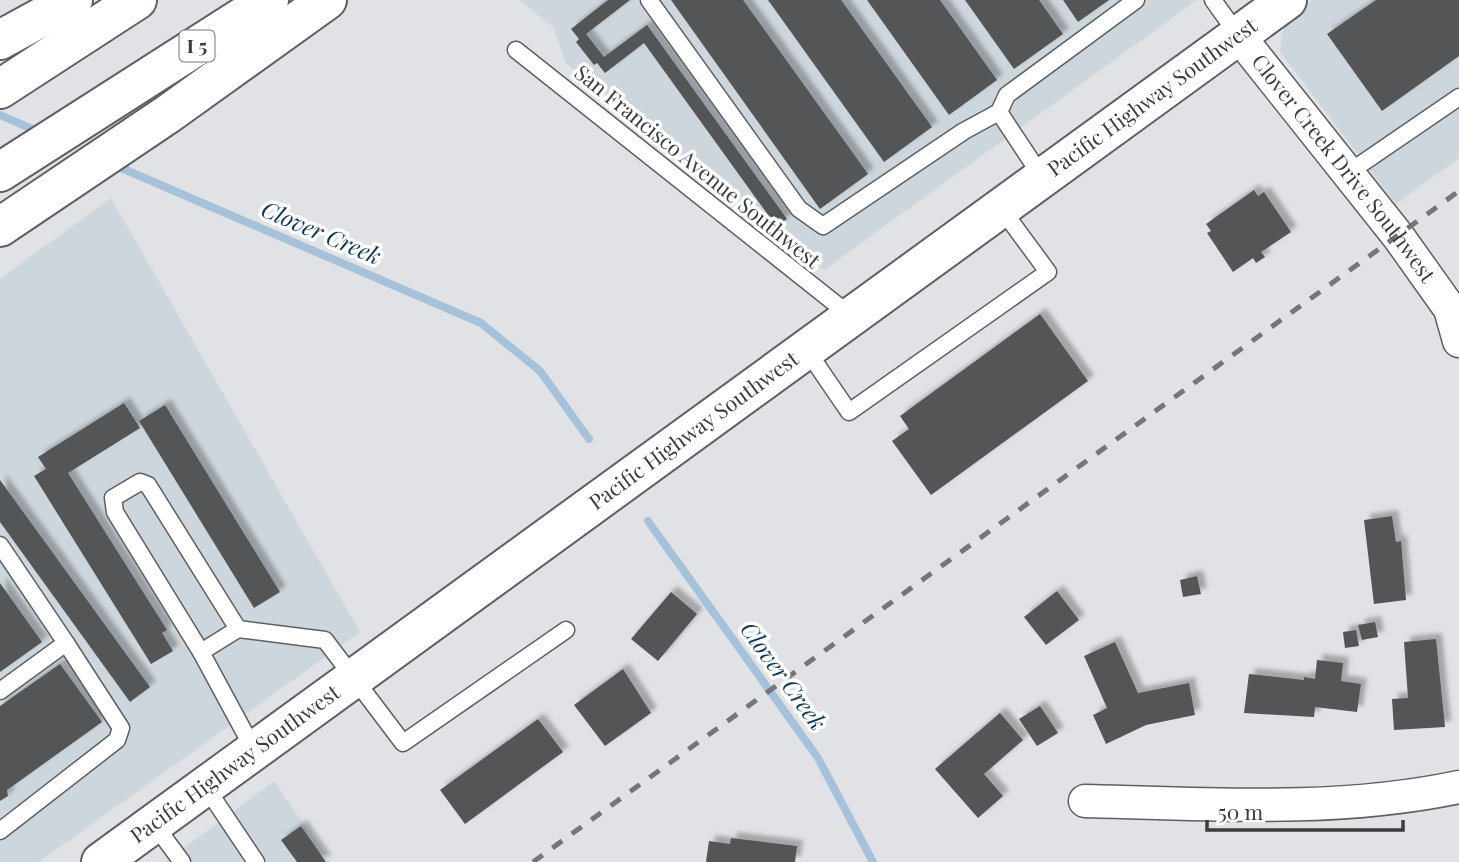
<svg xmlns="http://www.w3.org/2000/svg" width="1459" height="862" font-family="'Playfair Display',serif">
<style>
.built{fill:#ced6dd}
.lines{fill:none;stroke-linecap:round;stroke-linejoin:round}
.stream{stroke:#a6c1da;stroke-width:8}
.building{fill:#525456;filter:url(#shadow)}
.service-casing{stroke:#5d5f61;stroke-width:19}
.minor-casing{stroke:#5d5f61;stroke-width:35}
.tertiary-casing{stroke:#5d5f61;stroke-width:42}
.motorway-casing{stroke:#5d5f61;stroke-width:42}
.service{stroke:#fff;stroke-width:16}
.minor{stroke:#fff;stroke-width:32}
.tertiary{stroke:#fff;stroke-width:38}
.motorway{stroke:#fff;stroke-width:38}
.rail{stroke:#747677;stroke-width:5;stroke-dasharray:12 12;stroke-linecap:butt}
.labels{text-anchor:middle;stroke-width:7;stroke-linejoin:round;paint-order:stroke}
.shield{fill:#fff;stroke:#767677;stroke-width:2}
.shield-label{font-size:19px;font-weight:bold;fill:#3b3c3d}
.street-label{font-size:21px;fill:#3b3c3d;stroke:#fff}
.water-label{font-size:23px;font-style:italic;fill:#0c385a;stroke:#fff}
</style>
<defs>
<filter id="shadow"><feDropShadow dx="6" dy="-6" stdDeviation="2" flood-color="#0004"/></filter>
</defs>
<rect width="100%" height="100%" fill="#e0e2e5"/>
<!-- built -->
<g class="built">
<polygon points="519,0 1197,0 824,270 566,63 553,27"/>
<polygon points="1313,0 1459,0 1459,158 1396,204 1280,52 1282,34 1289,17"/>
<polygon points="111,198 360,632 39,862 0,862 0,279"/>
<polygon points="274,781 330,862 165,862"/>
</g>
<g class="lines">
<!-- stream -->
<g class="stream">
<polyline points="0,115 39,132"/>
<polyline points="112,164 481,323 540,371 589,439"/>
<polyline points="648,521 818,758 873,862"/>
</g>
</g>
<!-- building -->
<g class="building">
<polygon points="608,0 630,0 586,34 604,57 647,25 787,219 776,226 644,43 605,73 597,63 594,65 576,42 579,39 571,29"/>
<polygon points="671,0 743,0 868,174 820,209"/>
<polygon points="768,0 841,0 932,127 884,162"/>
<polygon points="867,0 940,0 997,80 949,115"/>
<polygon points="965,0 1039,0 1063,34 1014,69"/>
<polygon points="1063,0 1109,0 1078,22"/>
<polygon points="1376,0 1459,0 1459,56 1382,111 1327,34"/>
<polygon points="1254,190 1258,196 1264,192 1291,232 1261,252 1265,257 1256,263 1253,258 1233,272 1207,233 1211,231 1206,224"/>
<polygon points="1040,314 1088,381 931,495 892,441 909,429 900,416"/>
<polygon points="124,403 140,428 68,473 167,630 162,633 173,651 151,664 34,476 46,469 38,457"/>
<polygon points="165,405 280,592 254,608 139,421"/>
<polygon points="0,480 150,687 130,702 0,522"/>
<polygon points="1392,516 1396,542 1401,541 1406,600 1374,604 1364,520"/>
<polygon points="1197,576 1201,594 1183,597 1180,580"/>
<polygon points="0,583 42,642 0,672"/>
<polygon points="1057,591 1079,620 1046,645 1024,617"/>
<polygon points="671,592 697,614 658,661 631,639"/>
<polygon points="1375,622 1378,637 1362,640 1358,625"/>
<polygon points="1356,630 1359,646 1345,648 1343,632"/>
<polygon points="1436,639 1445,727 1394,730 1392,699 1408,698 1404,642"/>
<polygon points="1115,642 1138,693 1189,683 1195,715 1146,725 1106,744 1093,715 1107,708 1084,656"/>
<polygon points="1317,660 1343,663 1341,681 1361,684 1357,712 1315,707 1314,717 1244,713 1249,674 1304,680 1304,677 1315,679"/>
<polygon points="60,664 102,722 7,790 8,796 0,801 0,706"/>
<polygon points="623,669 651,713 605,746 574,705"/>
<polygon points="1040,706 1058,733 1037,746 1019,719"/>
<polygon points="1000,713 1023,740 984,774 1003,796 978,818 935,769"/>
<polygon points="538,719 563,752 465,824 440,790"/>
<polygon points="301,826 326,862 297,862 281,840"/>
<polygon points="731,838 797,846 795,862 706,862 709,841 730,844"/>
</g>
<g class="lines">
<!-- service casing -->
<g class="service-casing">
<g id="service">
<polyline points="649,0 799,209 823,226 964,131 999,112 1007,95 1136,0"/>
<polyline points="1213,0 1238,35"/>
<polyline points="516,50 851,316"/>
<polyline points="999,112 1042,177"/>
<polyline points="1348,173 1459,97"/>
<polyline points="806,349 849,412 1048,272 1001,208"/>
<polyline points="0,545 66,643 0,691"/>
<polyline points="201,652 238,629"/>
<polyline points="254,750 201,652 115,512 113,498 140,482 148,485 238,629 325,640 403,743 566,630"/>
<polyline points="205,786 256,862"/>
<polyline points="154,824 182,862"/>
<polyline points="0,831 117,740 121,728 66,643"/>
</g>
</g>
<!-- minor casing -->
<g class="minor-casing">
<g id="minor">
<path id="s1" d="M1238,35L1398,236L1450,309L1459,341"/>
<path d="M1085,801C1209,804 1336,813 1459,787"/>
</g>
</g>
<!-- tertiary casing -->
<g class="tertiary-casing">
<g id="tertiary">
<path id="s2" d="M101,862L1287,0"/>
</g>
</g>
<!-- motorway casing -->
<g class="motorway-casing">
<g id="motorway">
<polyline points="0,40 73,0"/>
<polyline points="0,89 137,0"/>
<polyline points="0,172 269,0"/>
<polyline points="0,227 168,114 327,0"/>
</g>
</g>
<!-- service -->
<use href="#service" class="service"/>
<!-- minor -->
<use href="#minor" class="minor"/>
<!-- tertiary -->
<use href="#tertiary" class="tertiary"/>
<!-- motorway -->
<use href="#motorway" class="motorway"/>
<!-- rail -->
<polyline class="rail" points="533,862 1459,191"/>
</g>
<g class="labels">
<!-- shield labels -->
<rect class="shield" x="179.5" y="30.5" width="35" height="31" rx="5"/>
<g class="shield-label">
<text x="197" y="53">I 5</text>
</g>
<!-- street labels -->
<g class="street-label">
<text dy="7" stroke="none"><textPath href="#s2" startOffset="1300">Pacific Highway Southwest</textPath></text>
<text transform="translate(697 167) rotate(39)" y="7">San Francisco Avenue Southwest</text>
<text dy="7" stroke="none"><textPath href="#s1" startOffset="170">Clover Creek Drive Southwest</textPath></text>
<text dy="7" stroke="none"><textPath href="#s2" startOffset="733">Pacific Highway Southwest</textPath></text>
<text dy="7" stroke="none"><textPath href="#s2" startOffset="166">Pacific Highway Southwest</textPath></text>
</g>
<!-- water labels -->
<g class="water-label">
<text transform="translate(321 233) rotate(23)" y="8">Clover Creek</text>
<text transform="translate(783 676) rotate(54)" y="8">Clover Creek</text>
</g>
</g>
<!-- scale -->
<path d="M1207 820v10h196v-10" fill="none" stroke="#3b3c3d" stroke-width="3.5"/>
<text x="1218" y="820" font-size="21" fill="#3b3c3d" stroke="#ffffff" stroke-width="5" paint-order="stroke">50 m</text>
</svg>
